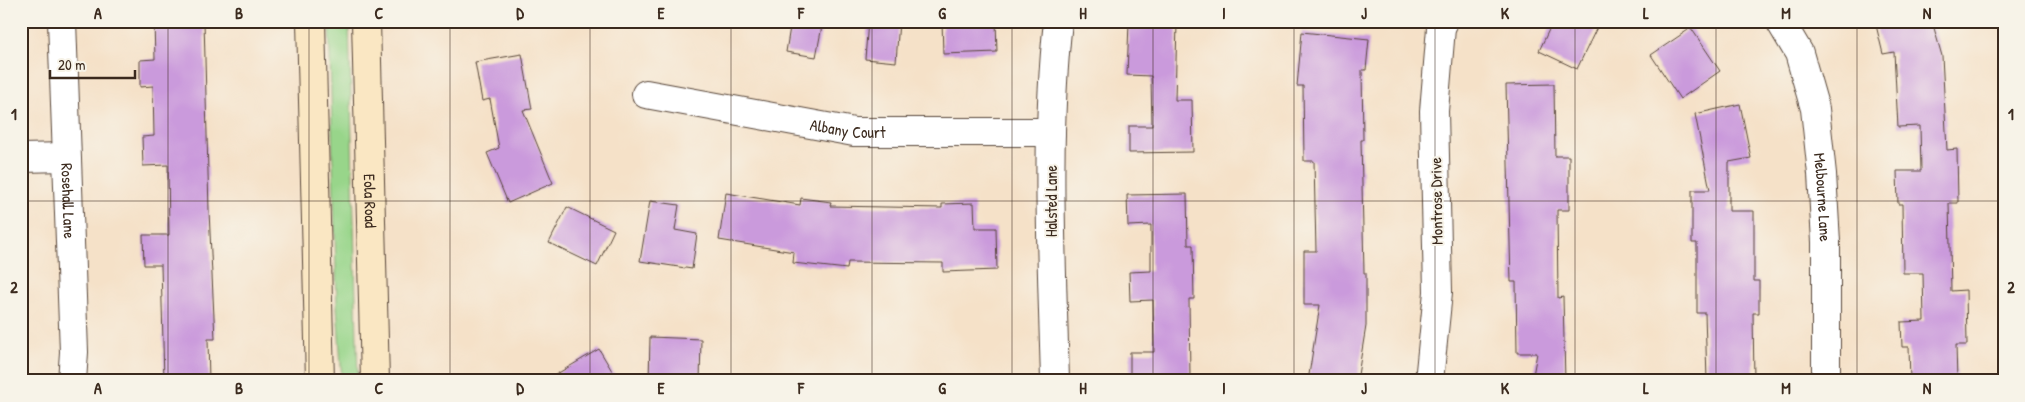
<svg xmlns="http://www.w3.org/2000/svg" width="2025" height="402" font-family="'Patrick Hand',sans-serif">
<style>
.green{fill:#98d58a;stroke:#6a8054}
.building{fill:#ca9adc}
.lines{fill:none;stroke-linecap:round;stroke-linejoin:round}
.street-casing{stroke:#574538;stroke-width:30}
.secondary-casing{stroke:#574538;stroke-width:30}
.street{stroke:#fff;stroke-width:28}
.secondary{stroke:#fae7c3;stroke-width:28}
.grid{fill:none;stroke:#3b2a1e;stroke-width:1;stroke-opacity:0.55}
.labels{text-anchor:middle;stroke-width:4;stroke-linejoin:round;paint-order:stroke}
.street-label{font-size:16px;fill:#3b2a1e;stroke:#f7f3e8}
.neatline{fill:none;stroke:#3b2a1e;stroke-width:2}
.grid-label{font-size:16px;text-anchor:middle;font-weight:bold;fill:#3b2a1e}
</style>
<rect width="100%" height="100%" fill="#f7f3e8"/>
<filter id="ink" filterUnits="userSpaceOnUse"><feTurbulence type="fractalNoise" baseFrequency=".02" numOctaves="2"/><feDisplacementMap in="SourceGraphic" scale="10" xChannelSelector="R" yChannelSelector="G"/><feConvolveMatrix kernelMatrix="1 2 1 2 8 2 1 2 1" color-interpolation-filters="sRGB"/></filter>
<filter id="wash" filterUnits="userSpaceOnUse"><feTurbulence type="fractalNoise" baseFrequency=".0096" numOctaves="4" result="noise"/><feDisplacementMap in="SourceGraphic" scale="20" xChannelSelector="R" yChannelSelector="G"/><feGaussianBlur stdDeviation="1.12" result="paint"/><feColorMatrix in="noise" values="0 0 0 0 0 0 0 0 0 0 0 0 0 0 0 0 0 1.4 0 .05"/><feComposite in="paint" operator="in"/></filter>
<g filter="url(#wash)">
<rect width="100%" height="100%" fill="#f5e1c8"/>
<!-- green -->
<polygon class="green" points="329,21 349,21 358,381 342,381 337,307"/>
<g id="blocks">
<!-- building -->
<g class="building">
<polygon points="154,21 204,21 209,211 215,339 208,339 209,381 164,381 161,265 144,265 143,235 169,235 168,165 143,166 142,137 154,136 153,86 140,87 140,60 155,59"/>
<polygon points="791,21 823,21 816,57 786,52"/>
<polygon points="868,21 899,21 896,62 865,59"/>
<polygon points="942,21 996,21 997,52 943,54"/>
<polygon points="1553,21 1600,21 1577,69 1539,51"/>
<polygon points="1875,21 1932,21 1942,56 1947,150 1957,149 1958,203 1949,203 1951,291 1966,290 1967,345 1956,345 1957,381 1910,381 1909,347 1902,347 1901,322 1924,321 1923,273 1903,273 1902,204 1898,204 1897,171 1921,171 1920,126 1898,127 1894,52 1883,54"/>
<polygon points="1129,22 1177,23 1175,100 1192,100 1193,152 1129,153 1129,126 1152,126 1151,76 1127,75"/>
<polygon points="1691,28 1720,71 1680,99 1651,55"/>
<polygon points="1302,32 1369,39 1366,70 1362,70 1363,140 1361,140 1364,273 1366,273 1366,326 1357,381 1308,381 1320,305 1304,305 1304,251 1316,251 1314,161 1304,161 1303,86 1297,86"/>
<polygon points="522,54 532,109 523,110 553,183 508,203 487,153 499,148 490,99 482,101 475,62"/>
<polygon points="1554,84 1555,156 1569,156 1569,210 1557,210 1558,298 1563,297 1565,381 1532,381 1537,353 1517,353 1516,282 1511,282 1506,85"/>
<polygon points="1740,104 1751,158 1729,162 1729,211 1754,211 1754,281 1759,281 1759,313 1753,313 1754,381 1707,381 1705,313 1697,313 1697,243 1692,243 1692,190 1710,190 1695,114"/>
<polygon points="726,193 800,205 801,198 831,202 830,206 942,208 942,204 974,203 975,228 996,228 997,270 943,272 943,263 848,262 847,269 793,263 794,252 719,240"/>
<polygon points="1187,194 1188,245 1193,245 1194,299 1189,299 1190,378 1130,378 1130,352 1154,352 1153,300 1130,301 1129,272 1151,271 1151,225 1128,226 1127,195"/>
<polygon points="650,201 679,205 675,230 697,234 692,269 640,261"/>
<polygon points="567,207 614,230 597,266 549,243"/>
<polygon points="650,337 701,339 700,381 649,381"/>
<polygon points="599,349 618,381 545,381"/>
</g>
</g>
</g>
<g filter="url(#ink)">
<use href="#blocks" fill-opacity="0" stroke="#574538" stroke-width="1"/>
<g class="lines">
<!-- street casing -->
<g class="street-casing">
<g id="street">
<path id="s1" d="M62,21L74,352L72,381"/>
<path id="s2" d="M1780,21L1799,53L1815,109L1822,174L1826,242V381"/>
<path id="s3" d="M646,94L854,132H1051"/>
<polyline points="21,158 66,157"/>
<path d="M1055,381C1052,261 1045,140 1058,21"/>
<polyline points="1429,381 1438,292 1434,111 1441,28 1444,21"/>
</g>
</g>
<!-- secondary casing -->
<g class="secondary-casing">
<g id="secondary">
<polyline points="311,21 320,381"/>
<path id="s4" d="M366,21L375,381"/>
</g>
</g>
<!-- street -->
<use href="#street" class="street"/>
<!-- secondary -->
<use href="#secondary" class="secondary"/>
</g>
</g>
<!-- grid -->
<path class="grid" d="M168,21V381M309,21V381M450,21V381M590,21V381M731,21V381M872,21V381M1012,21V381M1153,21V381M1294,21V381M1435,21V381M1575,21V381M1716,21V381M1857,21V381M21,201H2004"/>
<g class="labels">
<!-- street labels -->
<g class="street-label">
<text dy="6" stroke="none"><textPath href="#s3" startOffset="205">Albany Court</textPath></text>
<text dy="6" stroke="none"><textPath href="#s2" startOffset="184">Melbourne Lane</textPath></text>
<text dy="6" stroke="none"><textPath href="#s1" startOffset="180">Rosehall Lane</textPath></text>
<text dy="6" stroke="none"><textPath href="#s4" startOffset="180">Eola Road</textPath></text>
<text transform="translate(1051 201) rotate(-90)" y="6">Halsted Lane</text>
<text transform="translate(1436 201) rotate(-91)" y="6">Montrose Drive</text>
</g>
</g>
<!-- margin -->
<rect width="2025" height="402" fill="none" stroke="#f7f3e8" stroke-width="55"/>
<!-- scale -->
<path d="M50 70v8h85v-8" fill="none" stroke="#3b2a1e" stroke-width="2.5"/>
<text x="58" y="70" font-size="15" fill="#3b2a1e" stroke="#f7f3e8" stroke-width="4" paint-order="stroke">20 m</text>
<rect x="28" y="28" width="1970" height="346" class="neatline"/>
<g class="grid-label">
<text x="98" y="19">A</text>
<text x="239" y="19">B</text>
<text x="379" y="19">C</text>
<text x="520" y="19">D</text>
<text x="661" y="19">E</text>
<text x="801" y="19">F</text>
<text x="942" y="19">G</text>
<text x="1083" y="19">H</text>
<text x="1224" y="19">I</text>
<text x="1364" y="19">J</text>
<text x="1505" y="19">K</text>
<text x="1646" y="19">L</text>
<text x="1786" y="19">M</text>
<text x="1927" y="19">N</text>
<text x="14" y="120">1</text>
<text x="2011" y="120">1</text>
<text x="14" y="293">2</text>
<text x="2011" y="293">2</text>
<text x="98" y="394">A</text>
<text x="239" y="394">B</text>
<text x="379" y="394">C</text>
<text x="520" y="394">D</text>
<text x="661" y="394">E</text>
<text x="801" y="394">F</text>
<text x="942" y="394">G</text>
<text x="1083" y="394">H</text>
<text x="1224" y="394">I</text>
<text x="1364" y="394">J</text>
<text x="1505" y="394">K</text>
<text x="1646" y="394">L</text>
<text x="1786" y="394">M</text>
<text x="1927" y="394">N</text>
</g>
</svg>
